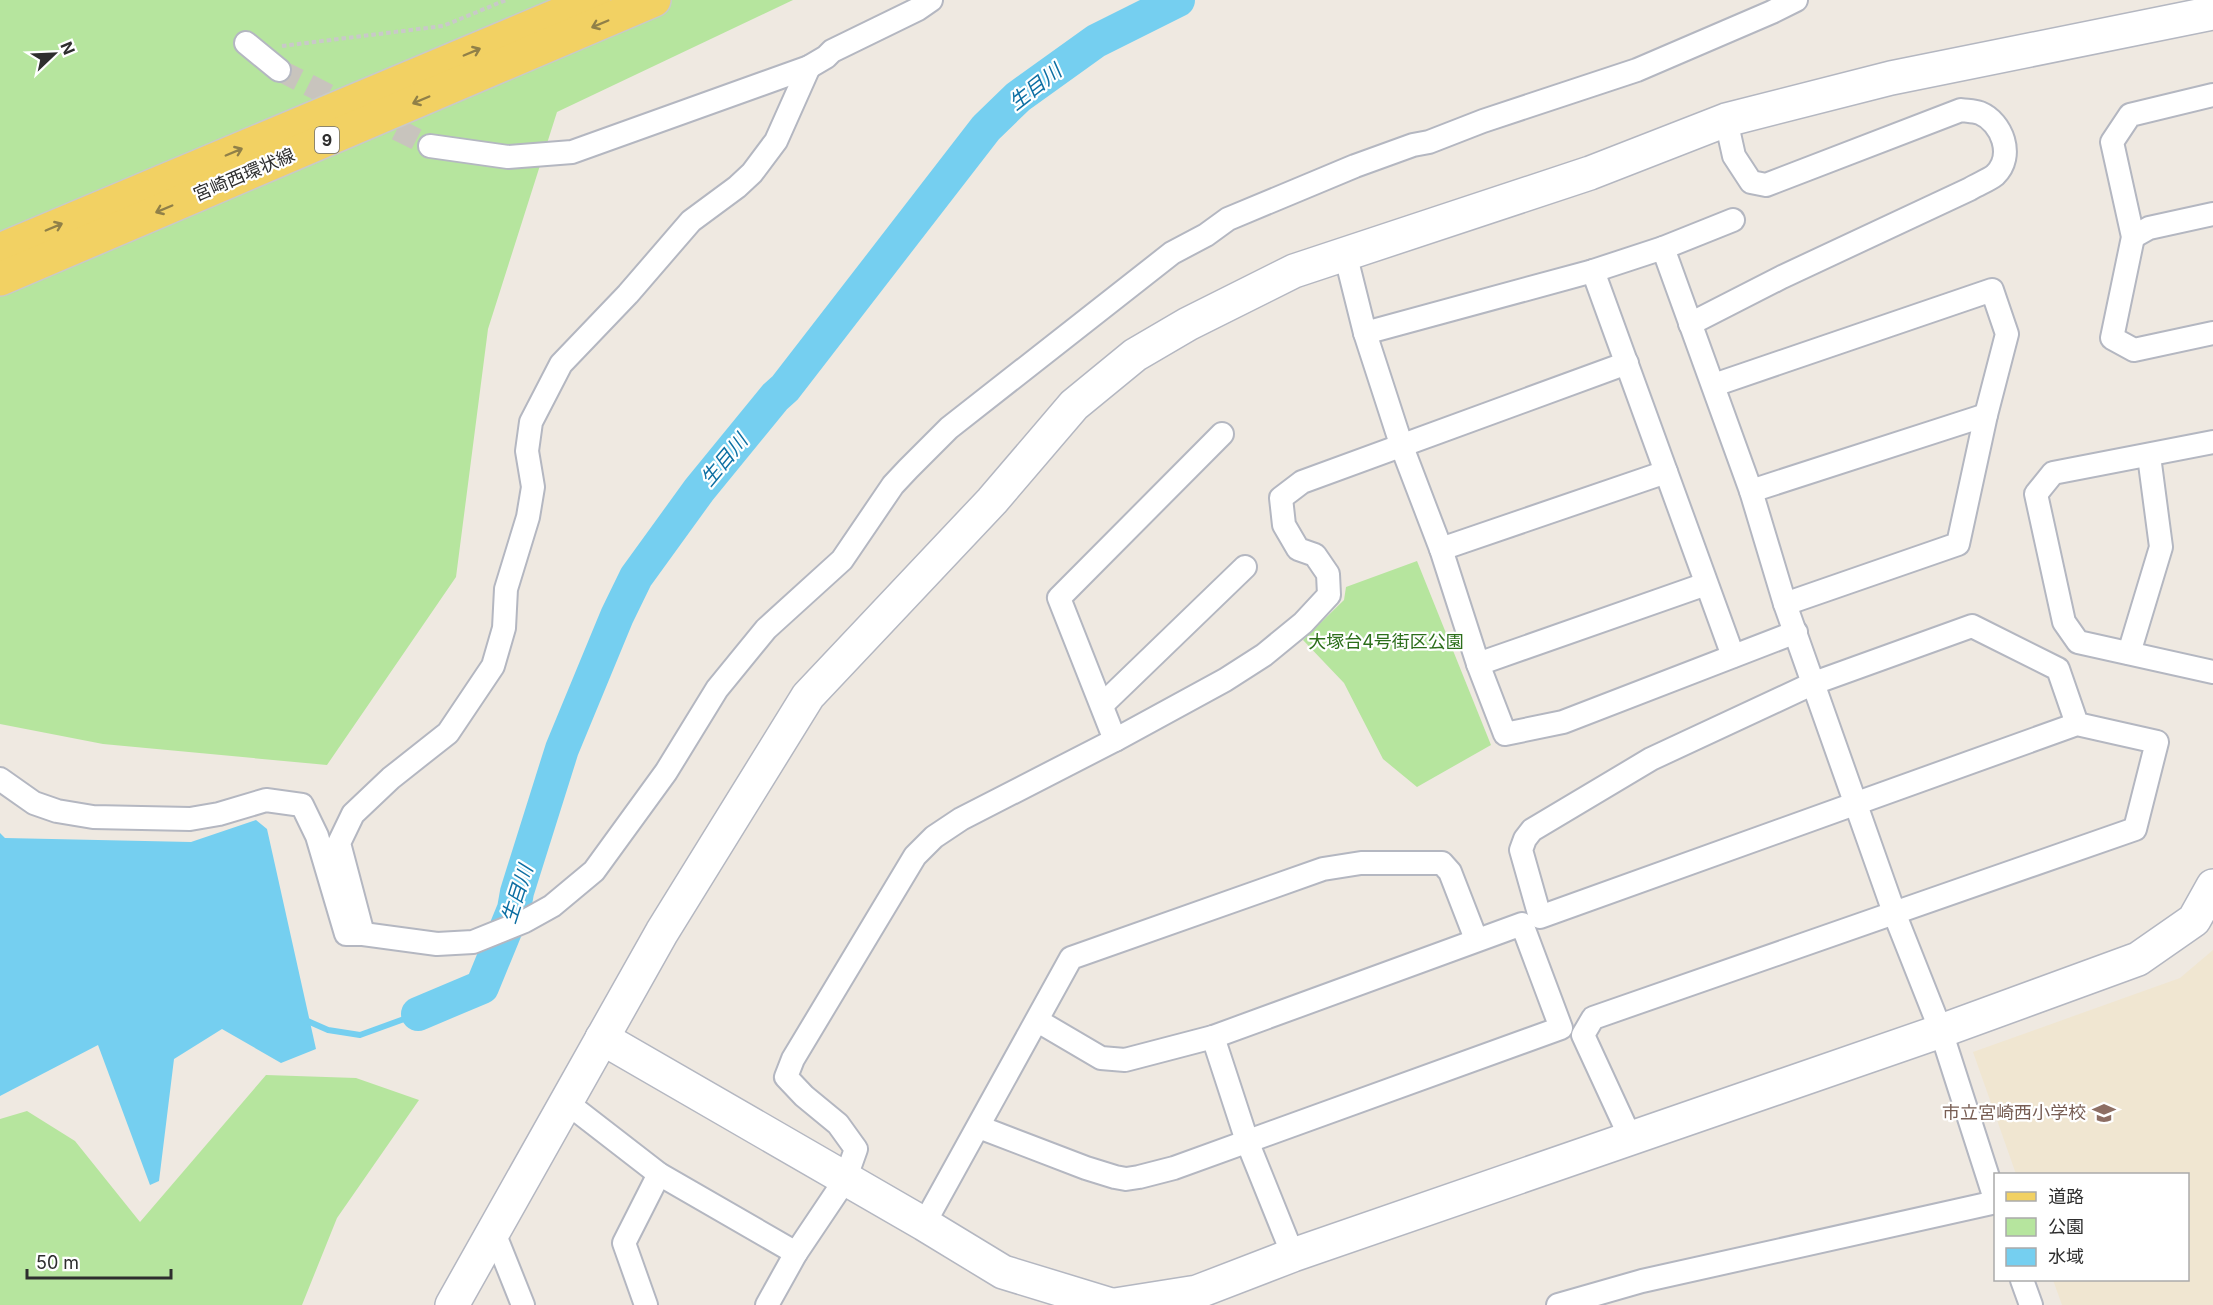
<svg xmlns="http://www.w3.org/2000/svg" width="2213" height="1305" font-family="Inter,'Noto Sans JP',sans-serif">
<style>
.education{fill:#f0e6d1}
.green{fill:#b6e59e}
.water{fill:#75cff0}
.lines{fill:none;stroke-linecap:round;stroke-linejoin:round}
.stream{stroke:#75cff0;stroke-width:6}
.river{stroke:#75cff0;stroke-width:34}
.street-tunnel{stroke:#c8c4bd;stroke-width:22;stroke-dasharray:22 11;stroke-linecap:butt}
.street-casing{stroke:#b4b7c1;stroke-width:26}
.secondary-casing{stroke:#b4b7c1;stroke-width:36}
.primary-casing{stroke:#c9c9c9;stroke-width:36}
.path{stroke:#c9c9c9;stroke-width:4;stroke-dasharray:4.5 3;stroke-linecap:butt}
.street{stroke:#fff;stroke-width:22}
.secondary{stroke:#fff;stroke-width:33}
.primary{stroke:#f2d163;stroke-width:33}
.oneway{stroke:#908048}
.labels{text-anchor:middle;stroke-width:4.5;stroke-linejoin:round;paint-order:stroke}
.shield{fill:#fff;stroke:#6d6d6d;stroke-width:1.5}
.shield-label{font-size:16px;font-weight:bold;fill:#2e2e2e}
.street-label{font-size:18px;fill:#2e2e2e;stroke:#fff}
.park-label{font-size:18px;fill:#2c6e1b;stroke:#fff}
.education-label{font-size:18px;fill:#785e54;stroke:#fff;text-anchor:end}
.water-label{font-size:20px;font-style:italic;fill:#0d6fa3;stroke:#fff}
</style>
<rect width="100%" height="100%" fill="#efe9e1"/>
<!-- education -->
<polygon class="education" points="2213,950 2213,1305 2062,1305 2053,1280 2188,1280 2188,1174 2016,1174 1973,1052 2180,978"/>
<!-- green -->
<g class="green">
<polygon points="0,0 793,0 557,112 488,329 456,577 327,765 103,744 0,724"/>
<polygon points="1417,561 1491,745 1417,787 1383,759 1344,683 1303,640 1344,600 1346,587"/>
<polygon points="266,1075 356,1078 419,1100 337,1218 302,1305 0,1305 0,1119 27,1111 75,1141 140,1222"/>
</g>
<!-- water -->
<polygon class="water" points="256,820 267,829 316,1049 281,1063 222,1029 174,1059 159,1181 150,1185 98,1045 0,1096 0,833 5,838 191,842"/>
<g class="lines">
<!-- stream -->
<polyline class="stream" points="303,1019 328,1030 360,1035 418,1014"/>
<!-- river -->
<polyline class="river" points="418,1014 482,987 514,909 517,892 562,749 617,616 636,577 699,490 775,397 785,388 986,128 1018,97 1096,41 1178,0"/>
<!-- street-tunnel -->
<polyline class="street-tunnel" points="279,70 430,146"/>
<!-- street casing -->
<g class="street-casing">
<g id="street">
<polyline points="246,43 279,70"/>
<polyline points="2213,95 2130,115 2112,142 2133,237 2112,338 2134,350 2213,333"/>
<polyline points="430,146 508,157 572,152 809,67 826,57 832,51 918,9 931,0"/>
<polyline points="2133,237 2149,228 2213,214"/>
<polyline points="1663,248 1733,220"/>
<polyline points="1345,253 1365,333 1402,447 1441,549 1478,664 1505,734 1563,722 1796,632"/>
<polyline points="1593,271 1733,656"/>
<path d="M1690,324L1782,277L1970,189C1978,184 1989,180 1995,175C2015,156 2002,122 1980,113C1974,111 1967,111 1961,110L1766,185L1751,182L1734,156L1726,120"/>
<polyline points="1365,333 1593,271 1663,248 1751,491 1785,604 1895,915 1941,1031 1996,1202"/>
<polyline points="1714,385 1992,290 2007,334 1986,415 1958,544 1785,604"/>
<polyline points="2213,442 2053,473 2036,494 2064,622 2078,642 2213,672"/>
<polyline points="1751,491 1986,415"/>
<polyline points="1441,549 1666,472"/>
<polyline points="2129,653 2161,547 2149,456"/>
<polyline points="1478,664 1706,584"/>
<polyline points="1102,705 1245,567"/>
<polyline points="1115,740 1059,598 1222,434"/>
<polyline points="0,779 34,803 57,811 93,817 190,819 219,814 266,800 302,805 317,836 346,934 363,934 437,944 473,942 525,921 552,906 594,871 666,772 717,689 766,629 842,560 893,485 908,469 949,428 1172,253 1206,235 1228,219 1355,166 1413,145 1429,142 1483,121 1637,70 1772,12 1796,0"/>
<polyline points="363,934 339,843 353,814 391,778 448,733 493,666 504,628 506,589 528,517 533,487 527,451 531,422 561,364 628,294 691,221 737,187 752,173 776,141 809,67"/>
<polyline points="1213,1037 1247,1141 1293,1255"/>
<polyline points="566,1102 659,1174 796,1253"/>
<polyline points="979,1127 1086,1168 1115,1177 1126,1179 1139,1177 1174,1168 1561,1028 1522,924 1213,1037 1125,1060 1101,1058 1038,1021"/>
<polyline points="1631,1139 1583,1035 1593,1018 2135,829 2157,742 2077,724 1540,917 1521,850 1525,839 1532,830 1651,759 1814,683 1972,626 2058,669 2077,724"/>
<polyline points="924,1224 1071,958 1323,869 1361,863 1442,863 1450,872 1476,939"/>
<polyline points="493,1230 523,1305"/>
<polyline points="2022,1280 2031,1305"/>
<polyline points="646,1305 624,1243 659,1174"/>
<polyline points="767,1305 796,1253 845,1180 856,1149 838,1124 804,1096 786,1077 793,1059 915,856 934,837 961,819 1115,740 1225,680 1264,655 1303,623 1329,595 1328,574 1315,555 1298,549 1284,525 1281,498 1302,482 1627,363"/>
<polyline points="1558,1305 1642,1281 1996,1202"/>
</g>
</g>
<!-- secondary casing -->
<g class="secondary-casing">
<g id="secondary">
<polyline points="602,1038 924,1224 1003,1272 1111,1305"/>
<polyline points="452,1305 662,932 808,696 992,501 1074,405 1135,355 1188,324 1294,271 1590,173 1726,120 1891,78 2213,13"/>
<polyline points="1115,1305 1197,1292 1293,1255 1941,1031 2138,959 2194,920 2213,886"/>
</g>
</g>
<!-- primary casing -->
<g class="primary-casing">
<g id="primary">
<polyline points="0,250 594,0"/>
<polyline points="0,279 654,0"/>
</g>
</g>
<!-- path -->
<polyline class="path" points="282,46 443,26 506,0"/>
<!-- street -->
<use href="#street" class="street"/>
<!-- secondary -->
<use href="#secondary" class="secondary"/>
<!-- primary -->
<use href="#primary" class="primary"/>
</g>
<!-- one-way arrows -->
<defs><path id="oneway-shaft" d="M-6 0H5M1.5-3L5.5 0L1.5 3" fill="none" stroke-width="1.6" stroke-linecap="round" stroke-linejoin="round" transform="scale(1.5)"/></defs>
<g class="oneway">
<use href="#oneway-shaft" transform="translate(600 24) rotate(157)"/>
<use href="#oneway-shaft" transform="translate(472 52) rotate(-23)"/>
<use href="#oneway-shaft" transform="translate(421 100) rotate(157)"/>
<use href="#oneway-shaft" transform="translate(234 152) rotate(-23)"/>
<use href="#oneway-shaft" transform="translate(164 209) rotate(157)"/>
<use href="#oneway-shaft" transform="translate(54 227) rotate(-23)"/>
</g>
<!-- icons -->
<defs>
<g id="school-bare" transform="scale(1.8)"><path d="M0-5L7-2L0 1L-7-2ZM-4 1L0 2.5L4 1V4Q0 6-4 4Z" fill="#8d6e63" stroke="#fff" stroke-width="2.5" paint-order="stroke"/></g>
</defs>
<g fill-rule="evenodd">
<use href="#school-bare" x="2104" y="1113"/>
</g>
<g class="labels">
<!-- shield labels -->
<rect class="shield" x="315" y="127" width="24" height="26" rx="4.5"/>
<g class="shield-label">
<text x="327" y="146">9</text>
</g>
<!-- street labels -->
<g class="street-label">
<text transform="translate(244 175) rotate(-23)" y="6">宮崎西環状線</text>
</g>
<!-- park labels -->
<g class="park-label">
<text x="1386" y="648">大塚台4号街区公園</text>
</g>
<!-- education labels -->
<g class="education-label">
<text x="2086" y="1119">市立宮崎西小学校</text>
</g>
<!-- water labels -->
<g class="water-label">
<text transform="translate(1035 87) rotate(-38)" y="7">生目川</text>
<text transform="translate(724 460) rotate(-50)" y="7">生目川</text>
<text transform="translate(517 894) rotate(-72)" y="7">生目川</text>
</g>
</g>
<!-- legend -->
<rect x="1994" y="1173" width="195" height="108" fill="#ffffff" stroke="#ababab" stroke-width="1.5"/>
<rect x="2006" y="1192" width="30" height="9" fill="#f2d163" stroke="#ababab" stroke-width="1.5"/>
<text x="2048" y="1203" font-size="18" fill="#2e2e2e">道路</text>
<rect x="2006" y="1218" width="30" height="18" fill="#b6e59e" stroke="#ababab" stroke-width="1.5"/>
<text x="2048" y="1233" font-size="18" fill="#2e2e2e">公園</text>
<rect x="2006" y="1248" width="30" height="18" fill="#75cff0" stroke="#ababab" stroke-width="1.5"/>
<text x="2048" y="1263" font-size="18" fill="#2e2e2e">水域</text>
<!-- north arrow -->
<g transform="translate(54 54) rotate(67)" stroke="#ffffff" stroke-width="4.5" paint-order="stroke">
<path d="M0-4.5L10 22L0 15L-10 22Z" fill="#2e2e2e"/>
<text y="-9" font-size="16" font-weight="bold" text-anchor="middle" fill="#2e2e2e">N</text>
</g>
<!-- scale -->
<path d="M27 1269v9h144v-9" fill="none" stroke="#2e2e2e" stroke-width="3"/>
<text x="36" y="1269" font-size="18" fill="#2e2e2e" stroke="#ffffff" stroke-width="4.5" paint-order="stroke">50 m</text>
</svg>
